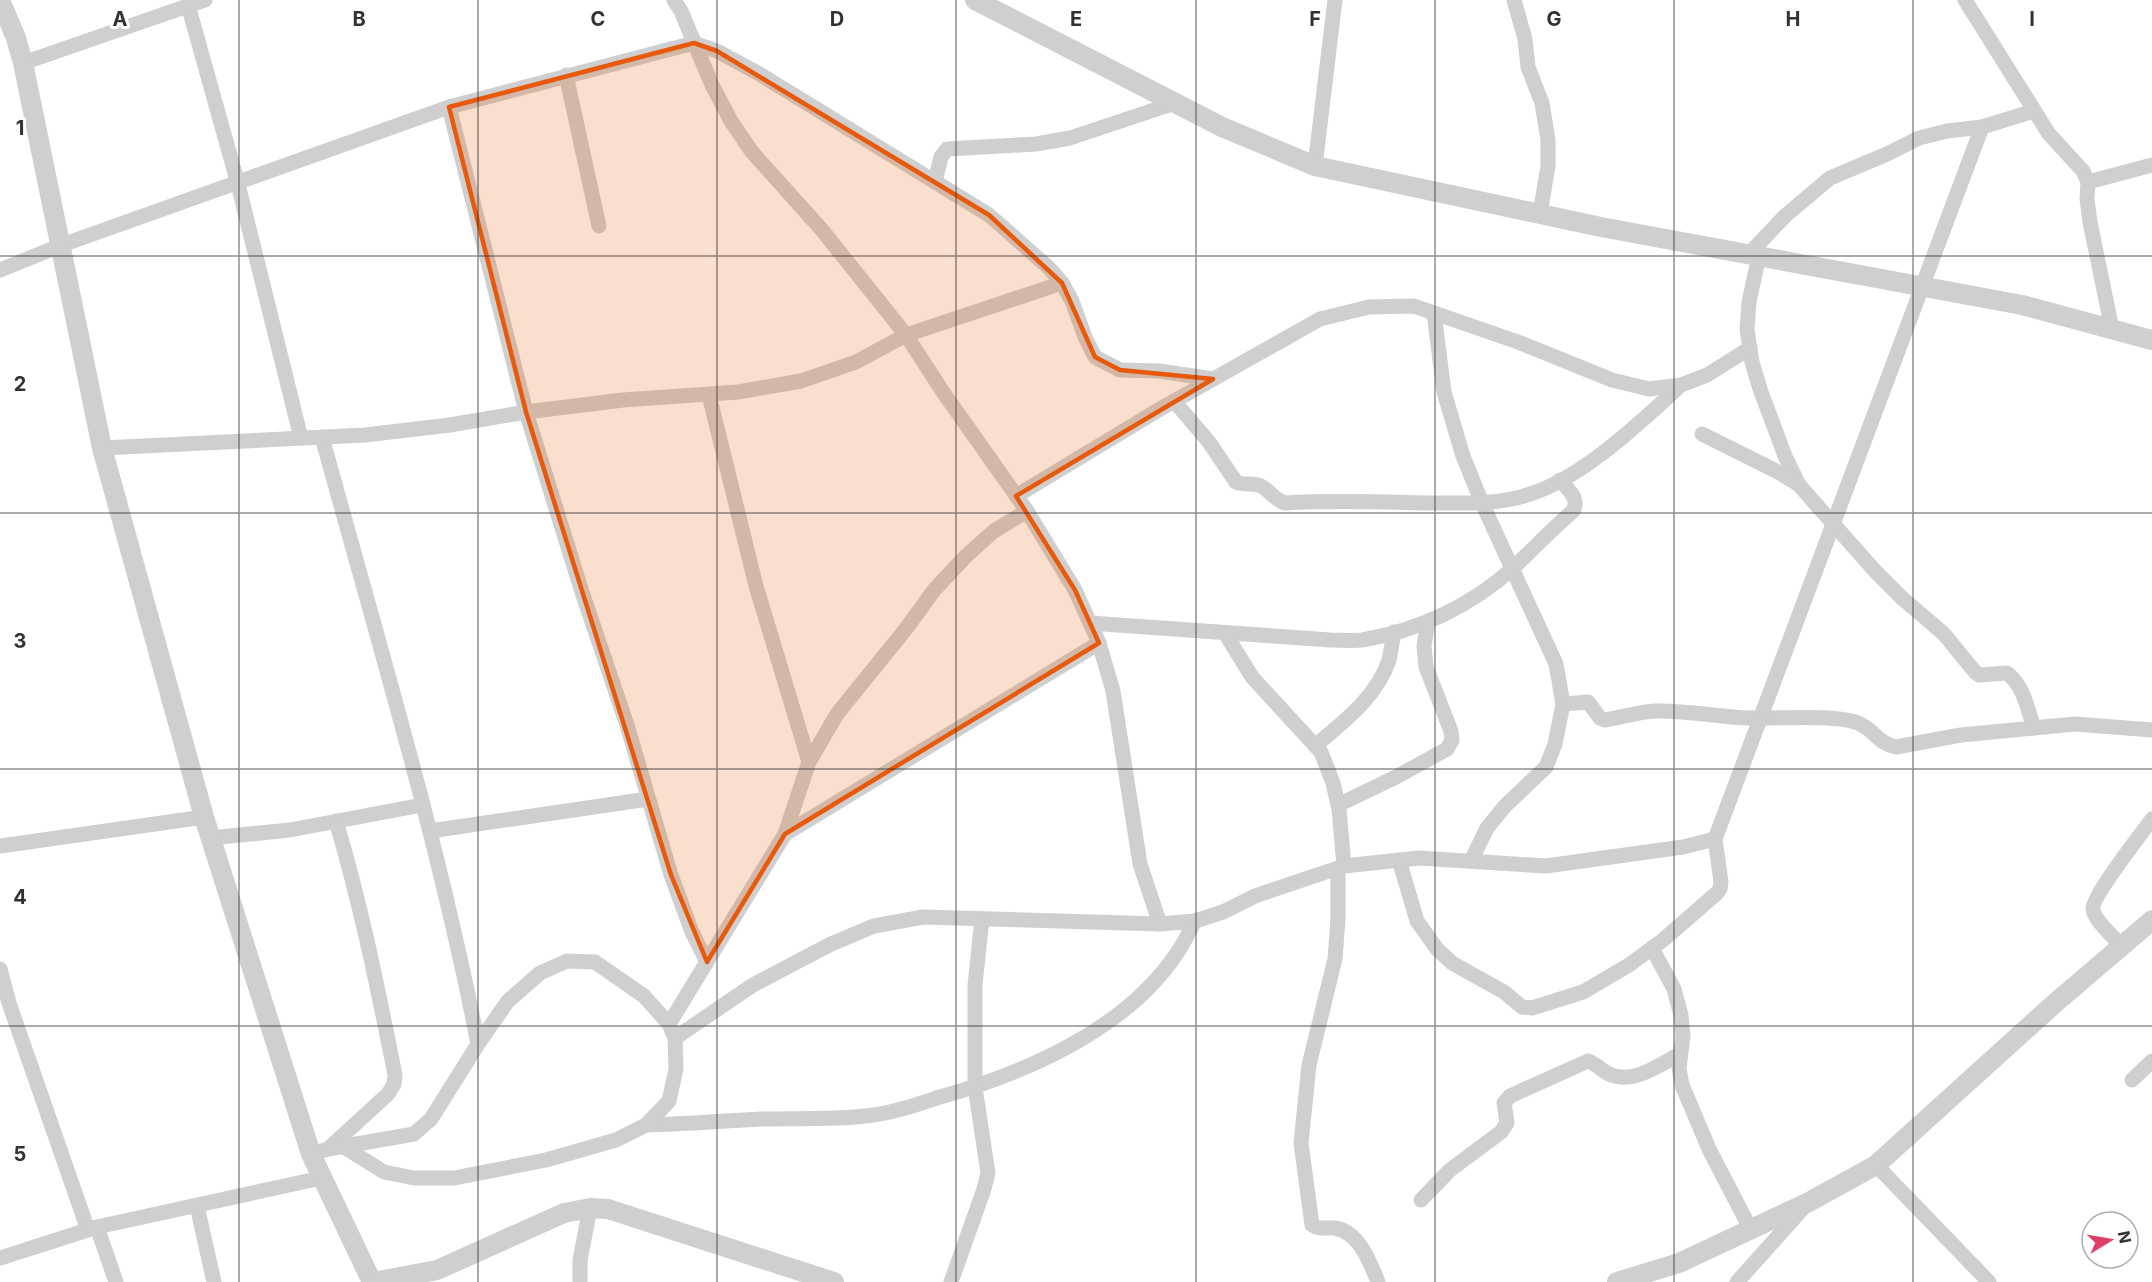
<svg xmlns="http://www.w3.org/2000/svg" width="2152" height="1282" font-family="Inter,sans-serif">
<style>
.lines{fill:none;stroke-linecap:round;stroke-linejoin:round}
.minor{stroke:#cfcfcf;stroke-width:15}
.tertiary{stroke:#cfcfcf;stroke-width:20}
.marked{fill:#e8590c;fill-opacity:0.2;stroke:#e8590c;stroke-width:4.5;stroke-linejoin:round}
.grid{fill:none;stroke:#323232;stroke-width:1.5;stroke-opacity:0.55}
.grid-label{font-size:20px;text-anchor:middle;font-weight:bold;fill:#323232;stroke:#fff;stroke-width:6;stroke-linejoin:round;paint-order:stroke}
</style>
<rect width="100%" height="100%" fill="#fff"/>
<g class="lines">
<!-- minor -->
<g class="minor">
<polyline points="674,0 681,11 712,85 731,121 752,152 822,230 906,335 943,392 1027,511 1075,590 1099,643 1113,691 1140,864 1160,924"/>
<polyline points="1514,0 1525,39 1528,67 1542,103 1548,140 1548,166 1540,214"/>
<polyline points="1965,0 2049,134 2083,171 2088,182 2087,199 2090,222 2112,329"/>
<polyline points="188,5 238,184 301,438"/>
<polyline points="23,63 205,0"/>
<polyline points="566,75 599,226"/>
<polyline points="449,107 526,412 582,592 627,725 671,875 692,932 707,962"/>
<polyline points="1315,166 1335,0"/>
<polyline points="935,182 941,157 947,149 1036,144 1070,138 1175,103"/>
<polyline points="2088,182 2152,165"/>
<polyline points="1749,254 1785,216 1830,178 1887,154 1919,138 1947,131 1982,127 2034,111"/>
<path d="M1759,256L1749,302L1747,329L1752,362L1760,389L1785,456L1799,485L1875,571L1902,598L1944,634L1975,672L1979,675L2007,673C2024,686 2027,708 2034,728"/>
<polyline points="0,270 62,245 449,107 694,43 717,51 761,75 989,215 1049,268 1062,283 1072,301 1085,337 1095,357 1120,370 1159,371 1213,379"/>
<polyline points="1434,313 1444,392 1463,456 1482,503 1556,664 1563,704 1555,744 1546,767 1505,806 1487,828 1471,861"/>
<polyline points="709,395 756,586 809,762"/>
<path d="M1174,401L1209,442L1236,482C1245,486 1253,482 1261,486C1270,491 1275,500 1285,503C1334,500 1382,502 1431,503C1464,503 1499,505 1530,494C1582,478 1641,422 1681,385"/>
<polyline points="1702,434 1780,473 1799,485"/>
<path d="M322,437C377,638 438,839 478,1044"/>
<polyline points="102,448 365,435 450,425 526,412 623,400 738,392 801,381 856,362 906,335 1062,283"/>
<polyline points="1016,496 1160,409 1320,319 1369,307 1414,306 1518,342 1612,380 1649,389 1681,385 1707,375 1750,348"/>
<path d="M1090,623L1330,640C1341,640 1352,641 1362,640C1418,631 1471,606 1513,568C1533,549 1552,529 1573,511C1580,498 1568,490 1560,480"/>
<polyline points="1225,633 1252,677 1321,752 1333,783 1339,809 1344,866"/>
<path d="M1563,704L1588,702L1600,718L1605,720C1622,717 1639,712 1655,711C1686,710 1717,717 1747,718C1775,719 1835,714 1858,723C1873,729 1879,744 1896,747L1961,735L2075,724L2152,730"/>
<path d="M1315,746C1343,722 1377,697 1389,660C1391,652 1392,642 1394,632"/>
<polyline points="1338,805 1398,776 1447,749 1452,740 1451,731 1426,667 1424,646 1428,621"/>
<polyline points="430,831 648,799"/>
<polyline points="785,834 1099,643"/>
<polyline points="210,838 290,830 422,805"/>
<polyline points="0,846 204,817"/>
<polyline points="1399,860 1417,921 1437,949 1452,963 1504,992 1522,1007 1532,1008 1583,992 1629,965 1663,940 1717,893 1720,889 1721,882 1715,839 1982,127"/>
<path d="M1338,868V919L1335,959L1309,1065L1301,1143L1312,1225C1319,1230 1327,1227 1335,1228C1359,1232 1370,1262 1378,1282"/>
<path d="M2121,946C2115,938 2093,919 2093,909C2092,896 2142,833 2152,819"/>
<polyline points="1652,948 1674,989 1681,1015 1683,1037 1679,1068 1682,1085 1709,1149 1751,1230"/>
<polyline points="0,969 9,1003 88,1230"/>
<polyline points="675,1038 753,985 831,944 874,926 923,917 1160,924 1195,921 1223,912 1255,896 1344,866 1419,858 1546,866 1683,847 1715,839"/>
<polyline points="2132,1080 2152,1061"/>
<path d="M646,1125C684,1124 722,1121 760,1119C795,1118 830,1120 865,1116C890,1114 915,1105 940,1097C1025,1073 1126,1030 1177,953C1184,943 1189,932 1195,921"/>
<polyline points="344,1147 384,1172 414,1178 454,1178 546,1160 616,1140 646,1125 669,1101 676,1069 675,1038 669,1024 785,834 809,762 837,714 905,630 935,589 966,556 994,531 1027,511"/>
<path d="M328,1149L388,1094L394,1084L395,1075C378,989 361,905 336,821"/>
<polyline points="311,1154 328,1149 414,1134 431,1119 478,1044 508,1001 540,973 567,961 595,962 644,996 669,1024"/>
<polyline points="1876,1165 1989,1282"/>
<path d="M1421,1200L1450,1170L1501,1132L1507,1123L1504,1103L1510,1096L1588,1061C1597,1064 1601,1070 1609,1074C1633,1085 1659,1065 1680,1054"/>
<polyline points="197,1206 214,1282"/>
<polyline points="97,1227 116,1282"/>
<polyline points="0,1258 97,1227 321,1178"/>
<polyline points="580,1282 580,1260 590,1208"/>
<polyline points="951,1282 984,1189 988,1173 975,1087 975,985 982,919"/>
<polyline points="1737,1282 1805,1206"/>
</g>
<!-- tertiary -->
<g class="tertiary">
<polyline points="0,0 16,38 23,63 102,448 204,817 311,1154 372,1282"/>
<polyline points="975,0 1222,127 1315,166 1601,227 2022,305 2152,340"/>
<polyline points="373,1282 437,1270 564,1213 590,1208 608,1209 834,1282"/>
<polyline points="1617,1282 1679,1263 1809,1202 1876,1165 2054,1004 2152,920"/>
</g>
</g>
<!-- marked area -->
<path class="marked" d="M694,43L717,51L989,215L1062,283L1095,357L1120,370L1213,379L1016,496L1075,590L1099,643L785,834L707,962L671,875L526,412L449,107Z"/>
<!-- grid -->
<path class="grid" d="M239,0V1282M478,0V1282M717,0V1282M956,0V1282M1196,0V1282M1435,0V1282M1674,0V1282M1913,0V1282M0,256H2152M0,513H2152M0,769H2152M0,1026H2152"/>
<g class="grid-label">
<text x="120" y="26">A</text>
<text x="359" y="26">B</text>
<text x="598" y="26">C</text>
<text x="837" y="26">D</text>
<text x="1076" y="26">E</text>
<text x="1315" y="26">F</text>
<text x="1554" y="26">G</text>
<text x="1793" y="26">H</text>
<text x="2032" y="26">I</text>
<text x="20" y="135">1</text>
<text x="20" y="391">2</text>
<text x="20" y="648">3</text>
<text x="20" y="904">4</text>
<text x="20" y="1161">5</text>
</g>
<!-- north arrow -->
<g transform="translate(2110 1240) rotate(79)"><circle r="28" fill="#ffffff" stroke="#adadad" stroke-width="1.5"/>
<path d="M0-4.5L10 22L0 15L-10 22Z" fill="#df3e68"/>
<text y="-9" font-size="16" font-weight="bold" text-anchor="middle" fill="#323232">N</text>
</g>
</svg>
